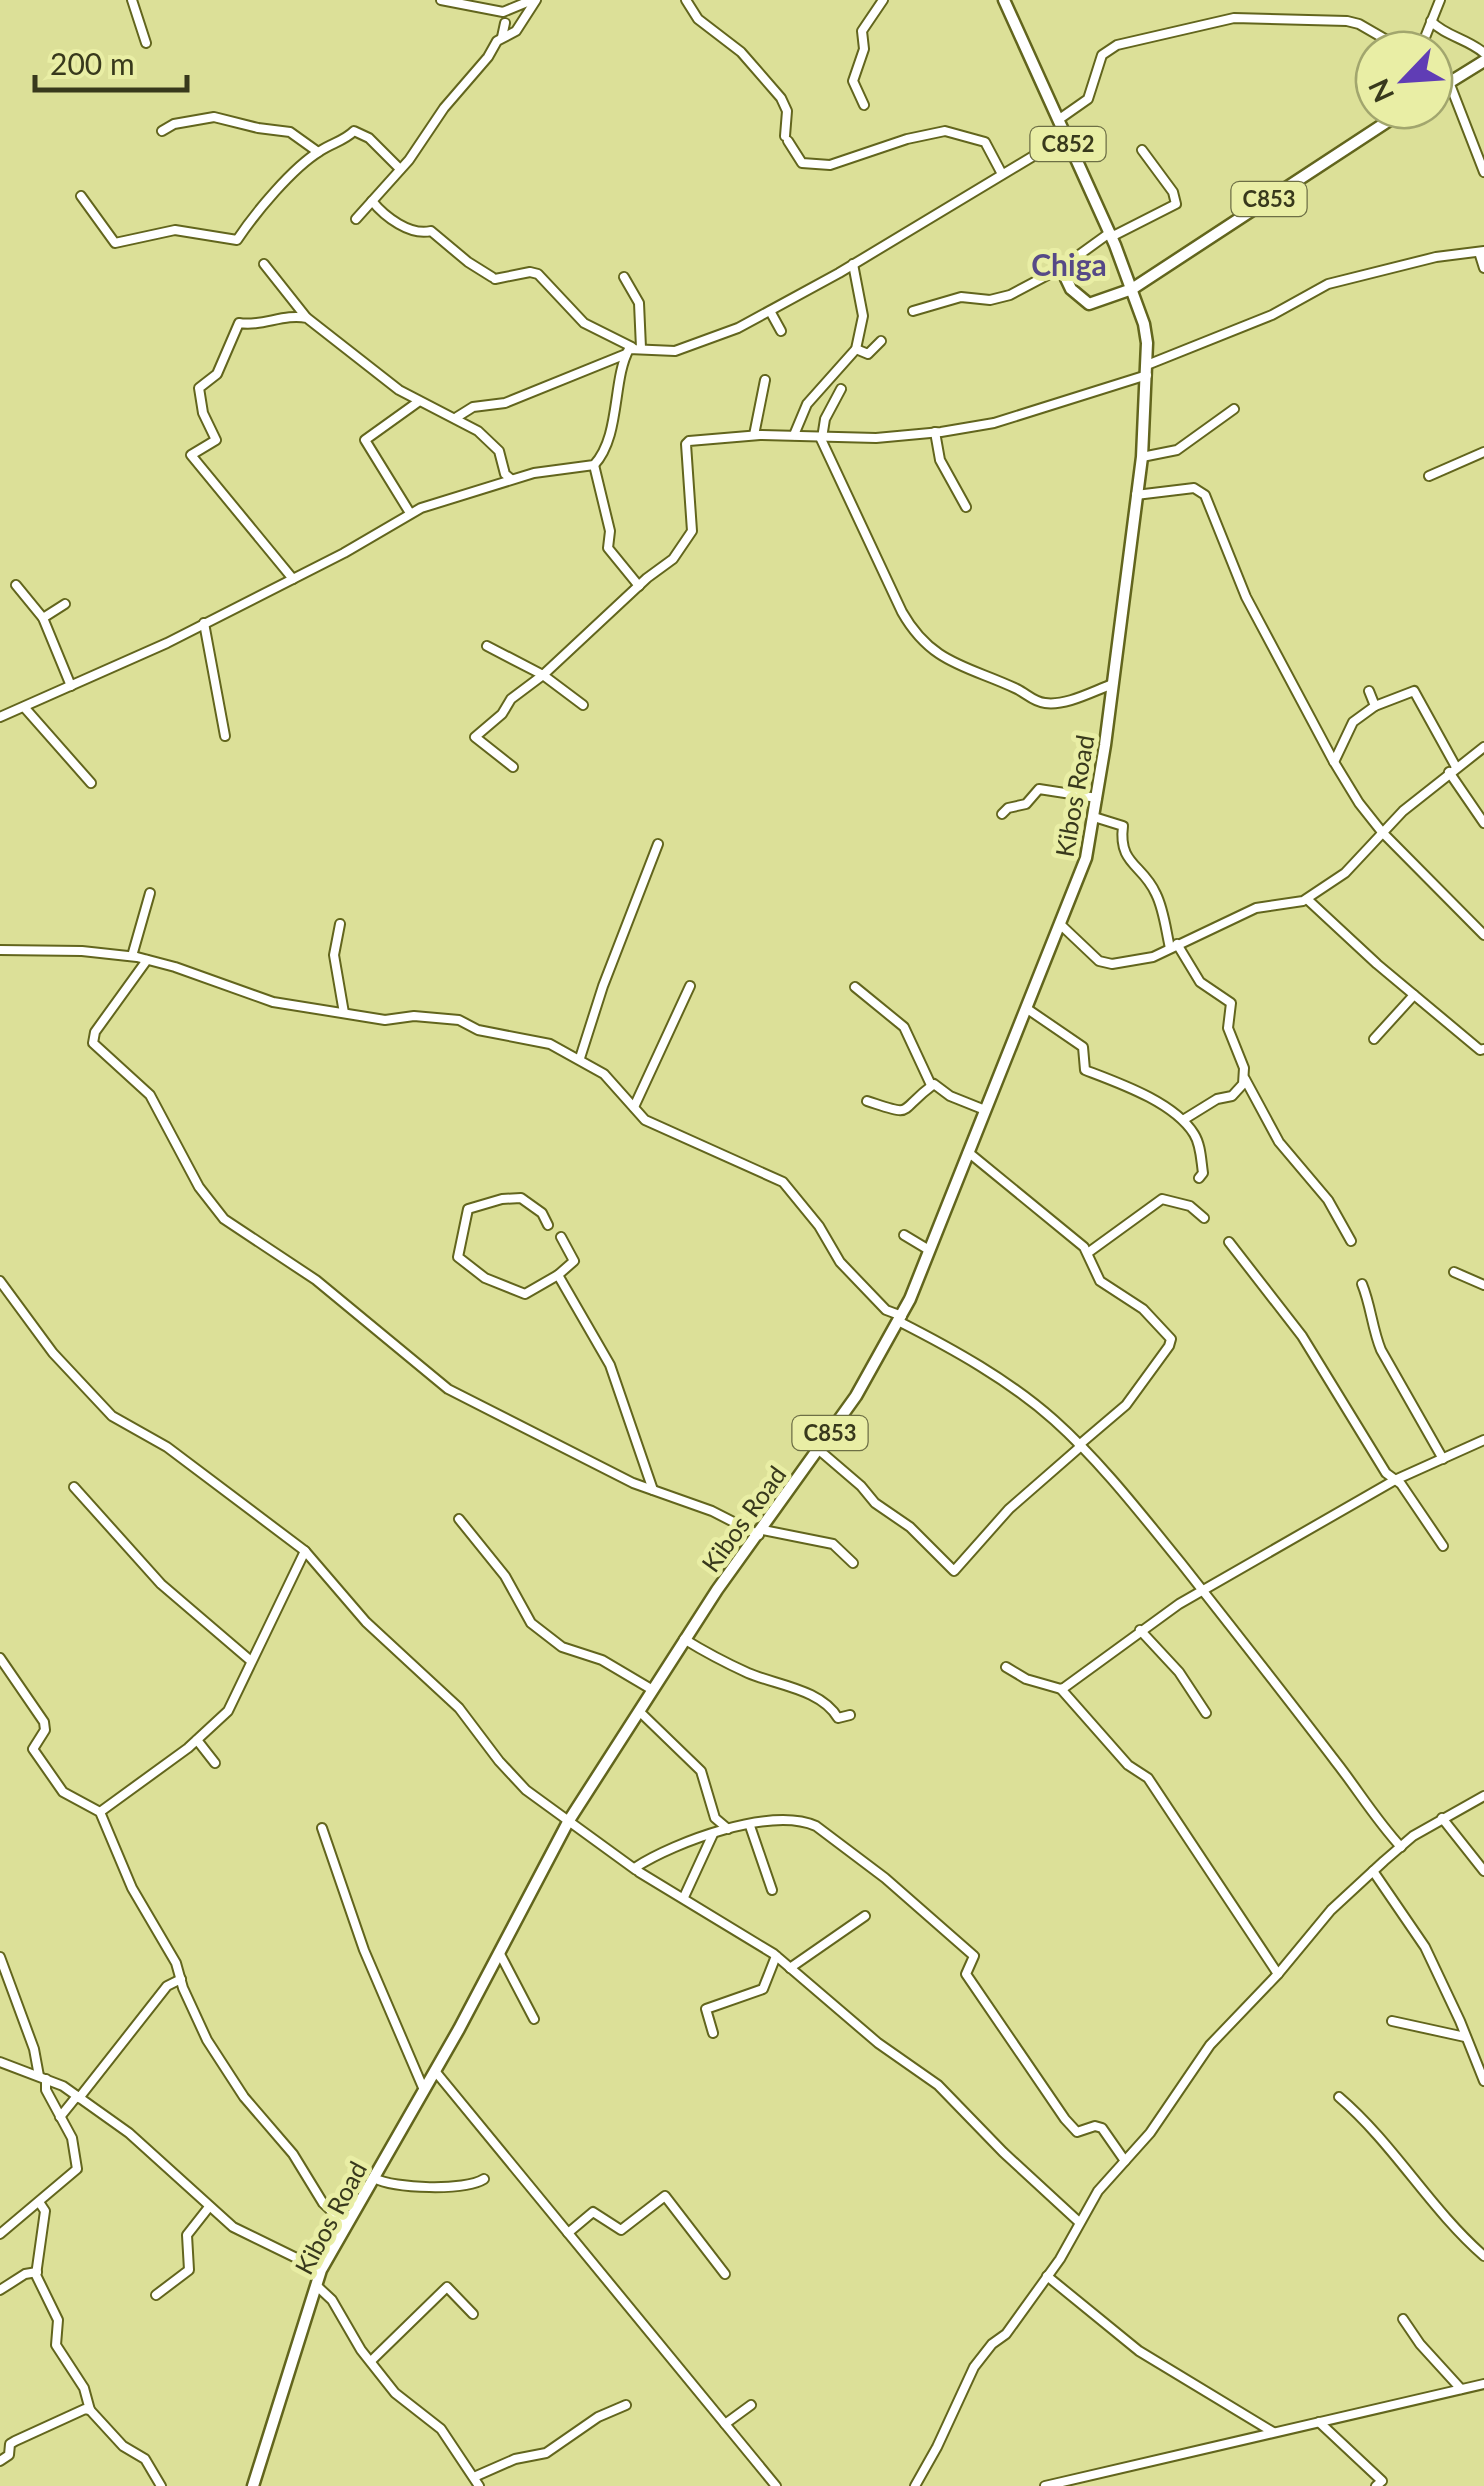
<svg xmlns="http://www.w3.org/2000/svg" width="1484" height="2486" font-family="Lato,sans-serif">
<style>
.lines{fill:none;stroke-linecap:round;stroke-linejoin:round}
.minor-casing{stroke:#62651d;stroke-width:12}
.major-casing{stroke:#62651d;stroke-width:15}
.minor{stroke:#fff;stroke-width:8}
.major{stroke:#fff;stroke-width:10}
.labels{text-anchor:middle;stroke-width:10;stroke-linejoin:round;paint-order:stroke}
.shield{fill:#e9eea5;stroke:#6d6f45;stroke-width:2.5}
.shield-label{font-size:22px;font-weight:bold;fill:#38391c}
.street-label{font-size:25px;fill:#38391c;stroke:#e9eea5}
.quarter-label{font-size:30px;font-weight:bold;fill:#564987;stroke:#e9eea5}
</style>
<rect width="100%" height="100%" fill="#dce098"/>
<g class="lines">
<!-- minor casing -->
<g class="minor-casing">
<g id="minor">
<polyline points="132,0 146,43"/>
<polyline points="441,0 503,12 532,0"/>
<polyline points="686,0 698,19 741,52 781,98 787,111 785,136"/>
<path d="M1431,21C1445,36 1468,39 1484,53"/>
<polyline points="502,37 505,23"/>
<polyline points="1420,50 1440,0"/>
<polyline points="1449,82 1484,172"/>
<polyline points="864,105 853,81 864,49 862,31 883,0"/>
<polyline points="1058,120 1088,99 1102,55 1117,45 1234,18 1347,21 1359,24 1404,50"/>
<polyline points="162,131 174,124 214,117 258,128 290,132 318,152"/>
<polyline points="788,141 802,163 830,165 907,139 945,131 985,142 1002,174"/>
<path d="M81,196L115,243L175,230L237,240C255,213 292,168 320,151C332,143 344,141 354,131L369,138L400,169"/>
<path d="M372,201C385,217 410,236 431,231L468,262L492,277"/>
<polyline points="356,219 409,160 444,108 488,57 497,41 516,31 536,0"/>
<polyline points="1479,252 1484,268"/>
<polyline points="264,264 306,317"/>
<polyline points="624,277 639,303 641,348"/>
<polyline points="495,279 530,272 538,274 584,323 632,347"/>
<polyline points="770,311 781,331"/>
<polyline points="913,311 961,297 990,300 1010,295 1061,268 1108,234 1115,235 1176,204 1173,192 1142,150"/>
<polyline points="856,349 868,354 881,341"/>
<polyline points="1147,365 1272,315 1328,284 1436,257 1484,251"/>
<polyline points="457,417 473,407 505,403 626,354"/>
<polyline points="935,432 940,460 966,507"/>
<polyline points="754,435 765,380"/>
<polyline points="794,435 807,404 856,349 863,316 853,264"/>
<path d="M820,437L902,612C932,665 969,666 1017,689C1027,694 1034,702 1045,703C1067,706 1093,691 1113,684"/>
<polyline points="822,438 825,419 841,389"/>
<polyline points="1142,457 1177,450 1234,409"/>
<polyline points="594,465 610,531 608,548 639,586"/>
<polyline points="1429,476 1484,452"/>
<polyline points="1136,495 1194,488 1205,495 1246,597 1334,762 1359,803 1382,832 1484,935"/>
<polyline points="410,513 365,440 418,402"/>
<path d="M293,579L191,455L216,440L203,413L199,388L217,374L239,323C262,327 284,313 307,318L399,390L478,431L499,451L505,474L511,479"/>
<polyline points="16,585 43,618 71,686"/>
<polyline points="43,618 65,604"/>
<polyline points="204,623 225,736"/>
<polyline points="487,646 543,675 647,578 673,559 692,531 686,444 689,441 760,435 876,438 941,432 994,423 1147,375"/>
<polyline points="1375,706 1414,691 1456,767"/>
<polyline points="24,707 91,783"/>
<path d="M0,717L167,643L344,553L421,508L534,473L594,465C621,436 612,380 629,349L675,351L738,328L839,273L1065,137"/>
<polyline points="1334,762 1353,722 1375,706 1369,691"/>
<polyline points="513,767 475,737 502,714 511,699 543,675 583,705"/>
<polyline points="1449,772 1484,823"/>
<polyline points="1002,814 1008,808 1026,804 1039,789 1097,798"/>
<path d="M1094,817L1123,826C1118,865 1143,864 1156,894C1164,910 1166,931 1170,948"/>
<polyline points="1307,899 1377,964 1480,1050 1484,1049"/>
<polyline points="340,924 334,955 344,1013"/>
<polyline points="1061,925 1099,961 1112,964 1153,957 1256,908 1303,901 1345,873 1403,811 1484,747"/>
<polyline points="1177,944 1200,982 1231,1003 1228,1028 1244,1068 1243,1084 1232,1096 1217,1099 1183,1120"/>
<polyline points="0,950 82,951 137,957 175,967 273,1002 385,1020 414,1016 459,1020 478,1030 550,1044 604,1074 645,1120 783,1182 819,1226 840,1262 886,1310 902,1316"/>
<polyline points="132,956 150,893"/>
<polyline points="147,960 95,1032 93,1043 150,1095 199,1187 224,1219 316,1280 448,1389 633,1483 712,1511 759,1535"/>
<polyline points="855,987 904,1027 931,1085"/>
<path d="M1026,1008L1083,1047L1085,1070C1119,1083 1174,1102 1194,1134C1201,1145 1201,1160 1203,1173L1199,1178"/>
<polyline points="1374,1039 1414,995"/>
<polyline points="580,1058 603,986 658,844"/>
<polyline points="1245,1079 1279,1142 1328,1200 1351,1241"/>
<path d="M867,1101C916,1117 895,1113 934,1084L950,1096L985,1110"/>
<polyline points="634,1107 690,986"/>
<polyline points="968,1152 1084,1247 1100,1281 1143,1309 1171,1339 1169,1346 1126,1405 1079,1445"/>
<polyline points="548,1225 542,1213 521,1198 502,1199 468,1209 458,1257 485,1278 525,1294 558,1275"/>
<polyline points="904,1235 929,1250"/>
<polyline points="561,1237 574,1261 558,1275 610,1365 653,1490"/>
<polyline points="1229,1242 1302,1336 1386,1473 1401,1484 1443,1546"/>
<polyline points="1089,1252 1162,1199 1190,1206 1204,1218"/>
<polyline points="1454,1272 1484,1285"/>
<polyline points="0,1281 53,1353 112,1416 167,1447 305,1551 366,1622 459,1708 499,1761 526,1790 636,1870"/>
<path d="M1362,1284C1371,1306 1372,1328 1381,1350L1443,1459"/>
<path d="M900,1322C953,1349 1009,1380 1054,1420C1101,1462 1141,1514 1181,1563C1233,1629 1285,1695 1336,1762C1358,1790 1376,1820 1401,1847"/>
<polyline points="819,1450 861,1486 875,1503 910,1527 954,1571 1009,1509 1080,1447"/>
<polyline points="74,1487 161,1584 251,1661"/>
<polyline points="459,1519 505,1576 531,1623 562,1647 602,1660 651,1689"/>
<polyline points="763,1530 833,1544 853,1563"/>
<polyline points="1140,1630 1179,1672 1206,1713"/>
<path d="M684,1639C705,1652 726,1663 748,1673C776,1685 821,1689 838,1718L850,1715"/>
<polyline points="0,1658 44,1722 45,1730 33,1749 63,1792 100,1812 132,1888 176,1963 183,1988 207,2040 244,2097 293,2154 323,2203 346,2225"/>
<polyline points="1006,1667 1026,1679 1061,1689 1065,1687 1179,1604 1395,1480 1484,1440"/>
<polyline points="1061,1689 1128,1765 1148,1778 1278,1974"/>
<polyline points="639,1711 701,1771 715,1818 728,1829"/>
<polyline points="197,1740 215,1763"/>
<polyline points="100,1812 188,1748 228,1711 305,1551"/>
<polyline points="1442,1818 1484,1871"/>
<polyline points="750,1826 772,1890"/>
<polyline points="322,1828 364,1950 424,2090"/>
<polyline points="1373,1871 1425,1947 1460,2021 1484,2081"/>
<polyline points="684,1897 713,1834"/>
<polyline points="500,1954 534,2019"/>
<polyline points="0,1957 34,2049 39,2076"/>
<polyline points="790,1968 865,1916"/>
<polyline points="1392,2021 1465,2037"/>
<polyline points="713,2033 706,2009 763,1989 776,1956"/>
<polyline points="0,2062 63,2086 129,2133 233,2227 321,2270"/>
<polyline points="435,2071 776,2486"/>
<path d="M1339,2097C1394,2144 1430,2209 1484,2256"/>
<polyline points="79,2098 167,1986 181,1979"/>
<polyline points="60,2117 77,2096"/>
<path d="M374,2178C395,2189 465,2191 484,2179"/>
<polyline points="39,2202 45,2211 36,2275 58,2320 56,2345 84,2388 90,2410 123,2446 145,2459 161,2486"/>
<path d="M1079,2222L1003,2152L938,2085L878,2043L774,1954L639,1872L636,1867C675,1842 771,1806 816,1826L885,1878L974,1956L966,1974L1065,2119L1077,2132L1095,2126L1102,2128L1125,2161"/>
<polyline points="568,2233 593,2212 621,2230 665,2196 725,2274"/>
<polyline points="0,2234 77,2169 72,2138 46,2090 46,2079"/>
<polyline points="1047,2276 1139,2351 1273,2432"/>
<polyline points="316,2285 332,2300 361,2350 395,2393 441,2429 479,2486"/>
<polyline points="0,2290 25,2274 37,2272"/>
<polyline points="156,2295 189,2270 187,2235 209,2207"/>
<polyline points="1403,2319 1420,2344 1461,2389"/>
<polyline points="371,2361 447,2287 473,2314"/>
<polyline points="1319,2422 1382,2481 1376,2486"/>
<polyline points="725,2424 751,2405"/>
<polyline points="0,2461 9,2455 10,2444 15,2441 85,2409 90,2410"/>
<polyline points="474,2477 515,2459 546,2453 598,2417 626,2405"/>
<polyline points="915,2486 937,2447 974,2367 992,2344 1006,2334 1060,2259 1098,2191 1150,2133 1210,2045 1278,1974 1331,1910 1384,1861 1413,1836 1484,1796"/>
<polyline points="1045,2486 1484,2384"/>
</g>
</g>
<!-- major casing -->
<g class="major-casing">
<g id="major">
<polyline points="1434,92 1484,61"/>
<polyline points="1061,268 1071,289 1089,304 1132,289 1405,110"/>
<polyline points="253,2486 321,2270 459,2029 568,1822 717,1590 856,1396 910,1299 1086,858 1105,745 1142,457 1147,343 1144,324 1115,245 1004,0"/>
</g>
</g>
<!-- minor -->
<use href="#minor" class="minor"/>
<!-- major -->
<use href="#major" class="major"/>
</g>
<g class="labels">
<!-- shield labels -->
<g class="shield">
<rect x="1030.5" y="127" width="75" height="34" rx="8"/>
<rect x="1231.5" y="182" width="75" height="34" rx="8"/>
<rect x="792.5" y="1416" width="75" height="34" rx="8"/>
</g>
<g class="shield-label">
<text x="1068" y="152">C852</text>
<text x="1269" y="207">C853</text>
<text x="830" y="1441">C853</text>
</g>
<!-- street labels -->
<g class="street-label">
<text transform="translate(1075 796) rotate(-80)" y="9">Kibos Road</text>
<text transform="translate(744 1519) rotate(-54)" y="9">Kibos Road</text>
<text transform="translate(331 2218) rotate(-62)" y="9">Kibos Road</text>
</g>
<!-- quarter labels -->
<g class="quarter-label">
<text x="1069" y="276">Chiga</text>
</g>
</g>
<!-- north arrow -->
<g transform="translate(1404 80) rotate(245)"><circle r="48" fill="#e9eea5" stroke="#a2a66e" stroke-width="2.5"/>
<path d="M0-8L18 38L0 25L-18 38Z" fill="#603db5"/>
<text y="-15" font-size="28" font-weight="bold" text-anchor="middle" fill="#38391c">N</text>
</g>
<!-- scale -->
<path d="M35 75v15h152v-15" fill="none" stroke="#38391c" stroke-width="5"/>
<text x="50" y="75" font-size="30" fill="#38391c" stroke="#e9eea5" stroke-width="8" paint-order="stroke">200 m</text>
</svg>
